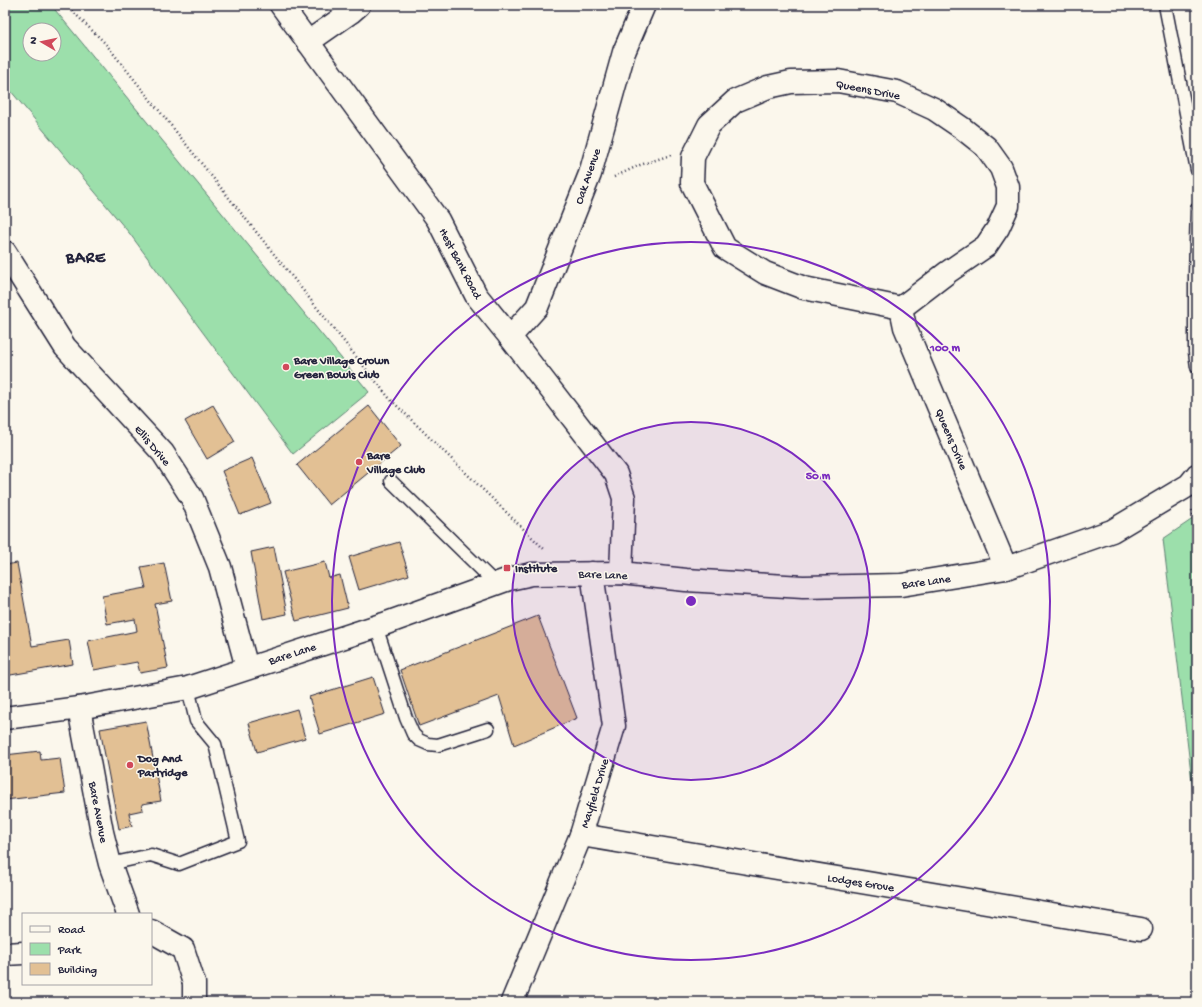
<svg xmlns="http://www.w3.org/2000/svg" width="1202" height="1007" font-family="'Gochi Hand',sans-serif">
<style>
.green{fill:#9cdfab;stroke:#5f8073;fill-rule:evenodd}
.building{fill:#e2c094;stroke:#22223b}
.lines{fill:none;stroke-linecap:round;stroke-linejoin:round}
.lane-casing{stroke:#22223b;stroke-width:15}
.street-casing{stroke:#22223b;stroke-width:25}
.secondary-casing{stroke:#22223b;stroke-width:25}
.path{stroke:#22223b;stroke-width:2.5;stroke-dasharray:1 3;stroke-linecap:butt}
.lane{stroke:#fbf7ec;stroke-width:12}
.street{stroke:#fbf7ec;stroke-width:22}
.secondary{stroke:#fbf7ec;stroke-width:22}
.ring{fill:none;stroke:#7b2cbf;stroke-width:2}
.poi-dot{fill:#d1495b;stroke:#fbf7ec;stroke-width:1.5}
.labels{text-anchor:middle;stroke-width:3;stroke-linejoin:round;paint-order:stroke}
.street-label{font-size:12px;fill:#22223b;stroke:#fbf7ec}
.poi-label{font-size:12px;font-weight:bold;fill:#22223b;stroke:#fbf7ec;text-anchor:start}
.district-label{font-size:16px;font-weight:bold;letter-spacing:1px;fill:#22223b;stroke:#fbf7ec}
.centre{fill:#7b2cbf;stroke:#fbf7ec;stroke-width:2}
.ring-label{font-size:12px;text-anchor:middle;font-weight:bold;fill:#7b2cbf;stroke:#fbf7ec;stroke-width:3;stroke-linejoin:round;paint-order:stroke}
</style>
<rect width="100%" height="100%" fill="#fbf7ec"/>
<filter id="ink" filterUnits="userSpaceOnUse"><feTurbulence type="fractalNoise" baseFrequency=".025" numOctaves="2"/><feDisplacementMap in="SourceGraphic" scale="8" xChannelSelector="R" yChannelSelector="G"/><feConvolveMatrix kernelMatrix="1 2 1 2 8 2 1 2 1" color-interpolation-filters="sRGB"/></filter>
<g filter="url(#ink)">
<!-- green -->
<g class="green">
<path d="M5,5H51L369,392L293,454L130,234L5,84ZM30,30H54V54H30Z"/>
<polygon points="1197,516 1197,823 1163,539"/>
</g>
<!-- building -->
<g class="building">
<polygon points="213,405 235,442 207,459 185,421"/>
<polygon points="369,406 401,446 329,505 297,465"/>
<polygon points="252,458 271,503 240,515 222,471"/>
<polygon points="399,542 409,575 359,590 349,557"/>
<polygon points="274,547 287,614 263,619 251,552"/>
<polygon points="325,562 329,578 340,575 348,608 296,621 283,572"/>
<polygon points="17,563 32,646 69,640 73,664 5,676 5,565"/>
<polygon points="164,563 172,601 155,604 168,668 140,673 137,662 94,670 88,641 137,631 135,619 107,624 102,596 146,588 141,567"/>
<polygon points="538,616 577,718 514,745 499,696 419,726 400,670"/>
<polygon points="373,677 385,714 320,734 309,697"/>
<polygon points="297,709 305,738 257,752 249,723"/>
<polygon points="146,721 161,801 142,804 143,810 129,813 132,826 119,829 100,729"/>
<polygon points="40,751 41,760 60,758 65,793 5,800 5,755"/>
</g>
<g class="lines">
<!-- lane casing -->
<g class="lane-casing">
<g id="lane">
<polyline points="1165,5 1197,170"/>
<polyline points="1197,209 1195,275 1195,352 1197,367"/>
<polyline points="391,481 496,584"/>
<polyline points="376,626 406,718 413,734 419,740 428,744 438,745 488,729"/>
<polyline points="110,864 151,855 179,864 238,841 215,744 196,721 188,688"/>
</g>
</g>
<!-- street casing -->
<g class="street-casing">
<g id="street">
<polyline points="281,5 438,220 476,295 510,337 616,474 624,498 621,573"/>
<polyline points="308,42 351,12 359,5"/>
<polyline points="5,252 65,347 163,453 192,498 220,567 247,668"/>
<polyline points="901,308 948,272 986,246 998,228 1008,206 1008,187 1001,168 986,147 962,128 934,109 897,92 838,81 791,82 768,87 735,101 709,125 693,157 692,183 725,248 765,273 804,288 901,308 905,327 1006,568"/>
<polyline points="510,337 537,307 590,174 624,52 644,5"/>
<polyline points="79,708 102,832 110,864 128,914"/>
<polyline points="581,835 1141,929"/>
<polyline points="151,931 183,949 194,983 194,1002"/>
<polyline points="5,954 23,953"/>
<polyline points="512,1002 581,835 614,726 592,573"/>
</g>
</g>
<!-- secondary casing -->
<g class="secondary-casing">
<polyline id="secondary" points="5,718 79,708 188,688 384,624 509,579 532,574 621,573 686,580 803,587 901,585 1006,568 1112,531 1189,485 1197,475"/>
</g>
<!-- path -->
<g class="path">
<polyline points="66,5 105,43 390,399 545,550"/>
<polyline points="614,177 640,165 671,155"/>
<polyline points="1192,510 1197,541"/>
</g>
<!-- lane -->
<use href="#lane" class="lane"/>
<!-- street -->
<use href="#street" class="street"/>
<!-- secondary -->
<use href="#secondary" class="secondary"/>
</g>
</g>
<!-- distance rings -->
<circle cx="691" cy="601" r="179" fill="#7b2cbf" fill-opacity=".12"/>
<g class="ring">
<circle cx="691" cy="601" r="179"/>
<circle cx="691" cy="601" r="359"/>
</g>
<!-- markers -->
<g class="poi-dot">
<circle cx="286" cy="367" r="4"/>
<circle cx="359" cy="462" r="4"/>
<rect x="503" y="564" width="8" height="8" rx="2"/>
<circle cx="130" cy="765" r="4"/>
</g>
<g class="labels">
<!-- street labels -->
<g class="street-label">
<text transform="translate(868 89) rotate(11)" y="4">Queens Drive</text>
<text transform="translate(587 176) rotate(-71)" y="4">Oak Avenue</text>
<text transform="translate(461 263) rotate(62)" y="4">Hest Bank Road</text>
<text transform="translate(952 439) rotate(67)" y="4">Queens Drive</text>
<text transform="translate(153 445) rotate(50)" y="4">Ellis Drive</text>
<text transform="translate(603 574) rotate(2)" y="4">Bare Lane</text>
<text transform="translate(926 581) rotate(-8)" y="4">Bare Lane</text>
<text transform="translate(292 653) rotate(-18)" y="4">Bare Lane</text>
<text transform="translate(594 793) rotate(-73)" y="4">Mayfield Drive</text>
<text transform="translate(99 812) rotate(79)" y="4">Bare Avenue</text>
<text transform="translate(861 882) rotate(9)" y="4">Lodges Grove</text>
</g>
<!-- poi labels -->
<g class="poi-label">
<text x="294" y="364">Bare Village Crown<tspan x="294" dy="14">Green Bowls Club</tspan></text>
<text x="367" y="459">Bare<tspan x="367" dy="14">Village Club</tspan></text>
<text x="515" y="572">Institute</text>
<text x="138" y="762">Dog And<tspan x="138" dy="14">Partridge</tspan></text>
</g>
<!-- district labels -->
<g class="district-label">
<text x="86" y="262">BARE</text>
</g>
</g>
<circle cx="691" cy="601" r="6" class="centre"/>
<g class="ring-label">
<text x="945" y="351">100 m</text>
<text x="818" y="479">50 m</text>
</g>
<!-- margin -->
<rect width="1202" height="1007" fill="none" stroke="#fbf7ec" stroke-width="20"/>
<rect x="10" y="10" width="1182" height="987" fill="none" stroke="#22223b" stroke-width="1.5" filter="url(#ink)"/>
<!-- legend -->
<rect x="22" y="913" width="130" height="72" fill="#fbf7ec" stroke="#a4a2a5"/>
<rect x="30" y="926" width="20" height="6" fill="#fbf7ec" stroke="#a4a2a5"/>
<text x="58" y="933" font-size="12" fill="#22223b">Road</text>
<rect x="30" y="943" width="20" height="12" fill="#9cdfab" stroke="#a4a2a5"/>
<text x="58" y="953" font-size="12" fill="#22223b">Park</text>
<rect x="30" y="963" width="20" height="12" fill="#e2c094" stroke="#a4a2a5"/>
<text x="58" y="973" font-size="12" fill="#22223b">Building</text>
<!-- north arrow -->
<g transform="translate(42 42) rotate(279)"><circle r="19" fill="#fbf7ec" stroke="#a4a2a5"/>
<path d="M0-3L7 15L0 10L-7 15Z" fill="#d1495b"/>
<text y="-6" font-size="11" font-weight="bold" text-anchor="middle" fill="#22223b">N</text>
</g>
</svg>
